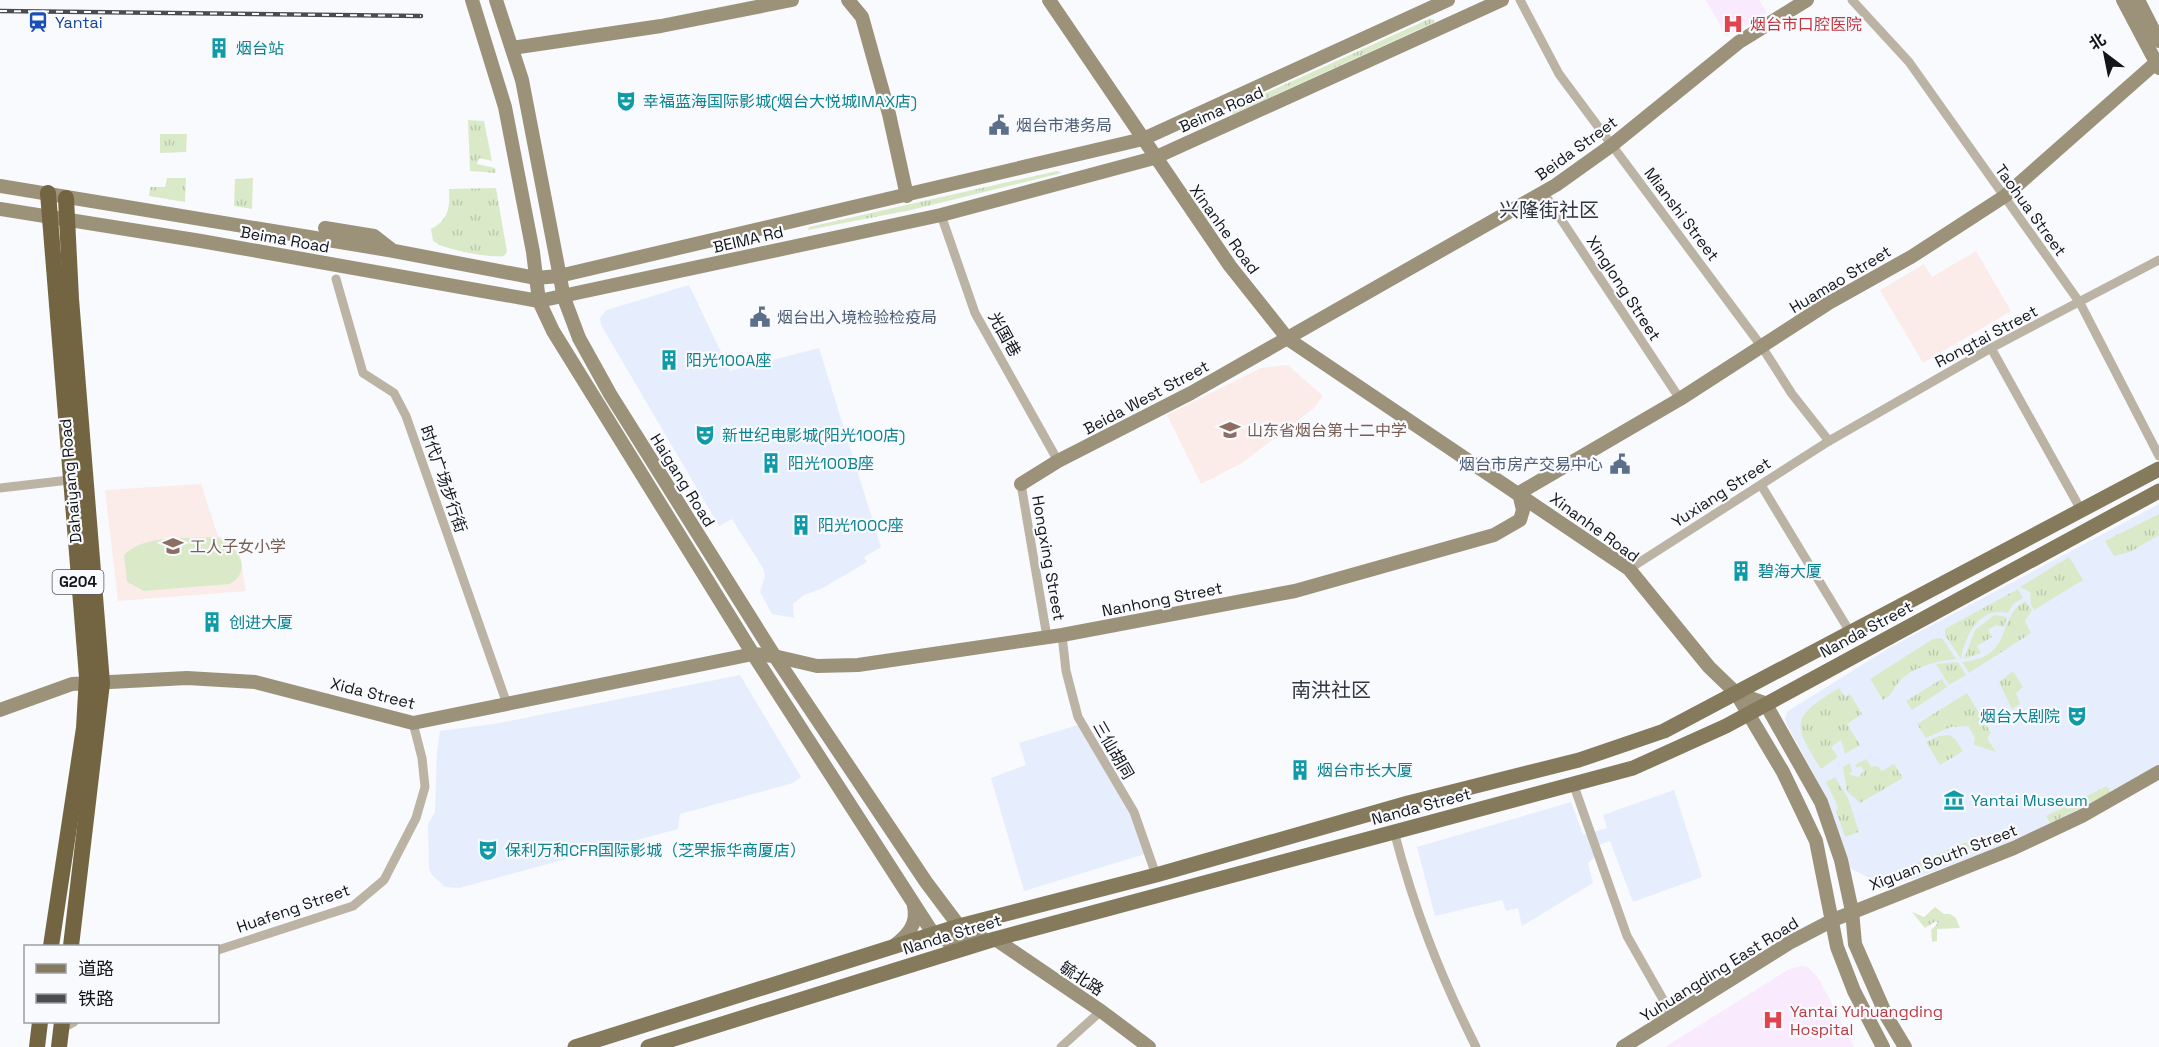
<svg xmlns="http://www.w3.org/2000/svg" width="2159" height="1047" font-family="'Space Grotesk','Noto Sans SC',sans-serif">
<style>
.built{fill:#e6edfc}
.education{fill:#fcece9}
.medical{fill:#f9eafd}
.grass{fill:url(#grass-tufts)}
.pitch{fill:#daeac9}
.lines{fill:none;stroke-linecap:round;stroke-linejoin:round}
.street{stroke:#bbb4a4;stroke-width:9}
.secondary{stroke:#9c927a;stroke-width:14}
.primary{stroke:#867a5c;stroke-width:15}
.highway{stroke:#736542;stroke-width:16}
.rail-casing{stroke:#4a4c50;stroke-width:4.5}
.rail{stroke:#f8fafe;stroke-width:2;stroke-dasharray:7;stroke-linecap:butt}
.labels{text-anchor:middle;stroke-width:4.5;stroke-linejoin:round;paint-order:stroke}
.shield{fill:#f8fafe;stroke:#585a5e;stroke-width:1.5}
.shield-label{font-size:15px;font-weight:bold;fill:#131519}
.transit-label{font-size:16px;fill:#164399;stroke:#f8fafe;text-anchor:start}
.health-label{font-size:16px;fill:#be3a42;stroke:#f8fafe;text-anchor:start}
.culture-label{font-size:16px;fill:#0d838f;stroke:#f8fafe;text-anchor:start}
.street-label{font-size:16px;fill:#131519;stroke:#f8fafe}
.service-label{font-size:16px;fill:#4e5e75;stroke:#f8fafe;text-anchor:start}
.education-label{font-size:16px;fill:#785e54;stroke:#f8fafe;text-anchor:start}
.quarter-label{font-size:20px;fill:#333740;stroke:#f8fafe}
</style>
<defs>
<pattern id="grass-tufts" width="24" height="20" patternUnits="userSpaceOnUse" patternTransform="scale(1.5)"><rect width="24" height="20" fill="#daeac9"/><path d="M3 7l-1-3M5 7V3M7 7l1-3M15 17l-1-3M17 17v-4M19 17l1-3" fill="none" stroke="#bac8ac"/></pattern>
</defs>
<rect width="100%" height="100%" fill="#f8fafe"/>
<!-- built -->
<g class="built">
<polygon points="689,285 730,371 819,348 881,547 864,557 867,562 821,589 804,595 793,604 794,618 772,614 760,592 765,576 763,568 732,519 719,526 601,325 600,318 607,310"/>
<polygon points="2159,504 2159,767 2137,782 2015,841 1916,878 1885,886 1850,868 1827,798 1787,725 1785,718 1788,711 1889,648"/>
<polygon points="740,675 801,777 793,783 680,814 678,829 459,888 445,887 432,875 429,869 428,824 435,812 437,752 440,731 494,724"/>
<polygon points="1078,725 1131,815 1145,854 1024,891 991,778 1026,765 1019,743"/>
<polygon points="1674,790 1702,877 1633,902 1610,841 1592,847 1595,857 1588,863 1593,883 1522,926 1518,908 1506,911 1502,900 1435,916 1417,847 1571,802 1583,835 1607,828 1603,815"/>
</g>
<!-- education -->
<g class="education">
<polygon points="1976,251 2011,311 1923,363 1880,290 1924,264 1932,277"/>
<polygon points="1288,365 1323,396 1313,409 1242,463 1201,484 1167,415 1261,368"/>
<polygon points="201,484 218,536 232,541 239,550 246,591 118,601 105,490"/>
</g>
<!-- medical -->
<g class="medical">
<polygon points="1706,0 1759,0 1767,13 1726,36"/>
<polygon points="1801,966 1808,967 1819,979 1854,1047 1665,1047 1789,969"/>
</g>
<!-- grass -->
<g class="grass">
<polygon points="1429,19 1435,20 1433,23 1233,114 1231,112 1233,108"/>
<polygon points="468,120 484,121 492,161 479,158 477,164 495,168 496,173 470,171"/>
<polygon points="160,134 187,134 186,152 160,153"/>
<polygon points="1057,171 1062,173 911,210 808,230 809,227"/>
<polygon points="167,178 186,178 185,202 149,196 150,187 165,187"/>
<polygon points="253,178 252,209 234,206 235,179"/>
<path d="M496,188L507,252L504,256C490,258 444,250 433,241L431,229C449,220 450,207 449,189Z"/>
<polygon points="2159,514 2159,535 2130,552 2114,556 2105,541"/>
<polygon points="2069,557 2083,580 2034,610 2031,605 2030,592 2020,587"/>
<path d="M2018,589L2023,598L2013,604L2008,613C1979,606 1965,636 1961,659L1945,635V629Z"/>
<path d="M2025,601L2032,610L2025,621L2031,633L1969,673L1962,662C2015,657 1995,619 2025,601Z"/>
<polygon points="1994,615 2007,617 2004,627 1996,625 1988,630 1992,637 1977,646 1981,653 1964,659 1975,630"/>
<path d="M1942,638L1956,659C1937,661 1911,667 1898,683C1891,692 1894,693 1883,700L1870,679L1933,639Z"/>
<polygon points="1958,662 1966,675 1949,685 1936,664"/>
<polygon points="2013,671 2023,687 2016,693 2020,704 2012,709 1999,682"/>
<polygon points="1942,679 1947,687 1912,710 1906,701"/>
<path d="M1839,688L1845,697L1850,694L1862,714L1847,724L1860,745L1845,754L1841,740L1831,747L1838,757L1821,769C1791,722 1792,717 1839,688Z"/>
<polygon points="1967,693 1991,733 1987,738 1996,752 1974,745 1975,738 1968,726 1951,727 1926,738 1917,724"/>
<polygon points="1949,735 1955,739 1963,751 1940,765 1926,742 1939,736"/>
<polygon points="1866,759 1871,767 1877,766 1882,771 1894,764 1903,778 1860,803 1847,791 1843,767 1850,763 1852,772 1848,774 1858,777 1864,771 1861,766 1857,768 1855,765"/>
<polygon points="1835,777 1848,798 1859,832 1845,837 1836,811 1838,807 1826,782"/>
<polygon points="2107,786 2111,793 2050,823 2046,816"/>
<polygon points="1967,842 1970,849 1917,871 1914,864"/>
<polygon points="1935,907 1944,914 1950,914 1956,918 1960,928 1937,929 1937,941 1932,942 1931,930 1938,923 1936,921 1925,928 1912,912 1924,917"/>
</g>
<!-- pitch -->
<path class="pitch" d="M216,537C236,544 255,569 230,584L144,591L127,582L124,555C144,534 189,539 216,537Z"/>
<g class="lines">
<!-- street -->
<g class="street">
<polyline points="1520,0 1559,74 1762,347 1792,394 1829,441"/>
<polyline points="1852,0 1909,62 2080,303 2159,456"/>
<polyline points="1543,192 1680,399"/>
<polyline points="941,215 975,313 1058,461"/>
<polyline points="336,279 363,373 394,393 406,416 507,704"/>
<polyline points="1991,348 2081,510"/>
<polyline points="1021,484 1047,637"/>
<polyline points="1761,485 1850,632"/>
<polyline points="0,488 69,480"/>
<polyline points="1629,569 1829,441 1991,348 2159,260"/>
<polyline points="1062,635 1066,671 1078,717 1134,812 1156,875"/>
<polyline points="1574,786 1627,936 1664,1001 1666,1014 1659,1019"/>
<path d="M1394,831C1414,909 1440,975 1476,1047"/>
<polyline points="218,950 353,906 384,880 416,818 425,787 422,758 413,723"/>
<polyline points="61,1029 74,1022"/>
<polyline points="1061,1047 1101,1011"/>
</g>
<!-- secondary -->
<g class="secondary">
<polyline points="472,0 505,107 533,252 539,301 553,331 753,654 934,935 948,941 975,942"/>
<polyline points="496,0 522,80 564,298 579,338 610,394 772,652 926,882 959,926 968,934 984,939"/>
<polyline points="848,0 862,17 889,114 907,196"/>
<polyline points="1049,0 1230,266 1288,339 1629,569 1709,667 1736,693 1783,772 1816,841 1837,947 1854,991 1883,1047"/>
<polyline points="2123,0 2159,68"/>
<polyline points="2138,0 2159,41"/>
<polyline points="512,48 661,26 792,0"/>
<polyline points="0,186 394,251 536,278 559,276 1143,139 1448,0"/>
<polyline points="0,209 201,241 539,301 941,215 1154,158 1502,0"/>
<polyline points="325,228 374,236 392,250"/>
<polyline points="1021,484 1058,461 1191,393 1556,185 1612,145 1739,42 1807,0"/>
<polyline points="1519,493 1680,399 1827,304 1911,257 2005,196 2159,60"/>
<polyline points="1736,693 1765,703 1821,802 1841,860 1852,911 1855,944 1887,1017 1905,1047"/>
<polyline points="0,710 72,684 187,678 255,682 413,723 753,654 774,656 817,666 858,665 1062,635 1295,591 1494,535 1520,520 1523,510 1519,493"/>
<polyline points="995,939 1101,1011 1149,1047"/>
<path d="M895,945C908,935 918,924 914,906"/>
<polyline points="1623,1047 1789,943 1833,920 2014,848 2082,816 2159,772"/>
</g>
<!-- primary -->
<g class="primary">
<polyline points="575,1047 959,926 1156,875 1408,803 1579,760 1664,731 2159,469"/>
<polyline points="648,1047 995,939 1633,768 1726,726 2159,491"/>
</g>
<!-- highway -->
<g class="highway">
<polyline points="48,193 87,677 84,728 51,946"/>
<polyline points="66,198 71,299 102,683 71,946"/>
<polyline points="37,1047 40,1022"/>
<polyline points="59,1047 62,1022"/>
</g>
<!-- rail casing -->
<g class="rail-casing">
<polyline id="rail" points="0,11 421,16"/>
</g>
<!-- rail -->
<use href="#rail" class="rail"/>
</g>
<!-- icons -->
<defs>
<g id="station-bare" transform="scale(1.62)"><path d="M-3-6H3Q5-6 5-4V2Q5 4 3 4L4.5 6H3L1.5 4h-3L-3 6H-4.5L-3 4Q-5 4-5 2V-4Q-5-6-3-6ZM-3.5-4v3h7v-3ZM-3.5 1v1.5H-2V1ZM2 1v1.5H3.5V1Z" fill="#1a4fb4" stroke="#f8fafe" stroke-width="2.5" paint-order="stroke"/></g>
<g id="hospital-bare" transform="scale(1.62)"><path d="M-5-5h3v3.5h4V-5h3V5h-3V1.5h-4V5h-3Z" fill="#e0444e" stroke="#f8fafe" stroke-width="2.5" paint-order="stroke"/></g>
<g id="building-bare" transform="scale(1.62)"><path d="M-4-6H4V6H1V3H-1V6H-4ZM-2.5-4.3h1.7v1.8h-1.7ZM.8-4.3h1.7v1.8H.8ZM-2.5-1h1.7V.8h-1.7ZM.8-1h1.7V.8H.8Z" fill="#0f9aa8" stroke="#f8fafe" stroke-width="2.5" paint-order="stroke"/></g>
<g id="theatre-bare" transform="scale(1.62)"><path d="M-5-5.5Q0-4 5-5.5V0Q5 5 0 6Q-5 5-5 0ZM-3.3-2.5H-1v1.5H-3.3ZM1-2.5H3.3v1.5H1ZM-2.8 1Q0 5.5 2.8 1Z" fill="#0f9aa8" stroke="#f8fafe" stroke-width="2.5" paint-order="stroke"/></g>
<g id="civic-bare" transform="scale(1.62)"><path d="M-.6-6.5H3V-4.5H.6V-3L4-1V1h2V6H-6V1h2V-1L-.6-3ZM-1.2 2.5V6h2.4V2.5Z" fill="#5c6f8a" stroke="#f8fafe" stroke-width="2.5" paint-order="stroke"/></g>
<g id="school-bare" transform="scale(1.62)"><path d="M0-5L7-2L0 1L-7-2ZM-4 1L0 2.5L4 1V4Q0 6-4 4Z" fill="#8d6e63" stroke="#f8fafe" stroke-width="2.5" paint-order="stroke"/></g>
<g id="museum-bare" transform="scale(1.62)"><path d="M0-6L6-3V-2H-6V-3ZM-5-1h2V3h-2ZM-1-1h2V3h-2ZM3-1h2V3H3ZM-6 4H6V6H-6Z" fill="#0f9aa8" stroke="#f8fafe" stroke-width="2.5" paint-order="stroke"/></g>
</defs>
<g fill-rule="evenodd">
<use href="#station-bare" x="38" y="22"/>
<use href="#hospital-bare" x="1733" y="24"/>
<use href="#building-bare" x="219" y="48"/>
<use href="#theatre-bare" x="626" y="101"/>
<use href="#civic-bare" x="999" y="125"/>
<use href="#civic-bare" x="760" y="317"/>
<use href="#building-bare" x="669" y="360"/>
<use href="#school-bare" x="1230" y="430"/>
<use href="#theatre-bare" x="705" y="435"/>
<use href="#building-bare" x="771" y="463"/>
<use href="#civic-bare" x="1620" y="464"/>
<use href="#building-bare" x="801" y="525"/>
<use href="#school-bare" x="173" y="546"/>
<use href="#building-bare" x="1741" y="571"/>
<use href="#building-bare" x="212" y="622"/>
<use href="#theatre-bare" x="2077" y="716"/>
<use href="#building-bare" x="1300" y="770"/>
<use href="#museum-bare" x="1954" y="800"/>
<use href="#theatre-bare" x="488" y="850"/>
<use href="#hospital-bare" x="1773" y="1020"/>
</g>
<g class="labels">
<!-- shield labels -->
<rect class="shield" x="52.5" y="570" width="51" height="24" rx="4.5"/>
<g class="shield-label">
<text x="78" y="587">G204</text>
</g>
<!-- transit labels -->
<g class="transit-label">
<text x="55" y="28">Yantai</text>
</g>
<!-- health labels -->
<g class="health-label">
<text x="1750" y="30">烟台市口腔医院</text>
<text x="1790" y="1017">Yantai Yuhuangding<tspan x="1790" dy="18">Hospital</tspan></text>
</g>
<!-- culture labels -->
<g class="culture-label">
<text x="236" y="54">烟台站</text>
<text x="643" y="107">幸福蓝海国际影城(烟台大悦城IMAX店)</text>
<text x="686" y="366">阳光100A座</text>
<text x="722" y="441">新世纪电影城(阳光100店)</text>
<text x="788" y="469">阳光100B座</text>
<text x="818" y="531">阳光100C座</text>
<text x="1758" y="577">碧海大厦</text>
<text x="229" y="628">创进大厦</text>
<text x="2060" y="722" text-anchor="end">烟台大剧院</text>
<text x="1317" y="776">烟台市长大厦</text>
<text x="1971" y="806">Yantai Museum</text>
<text x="505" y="856">保利万和CFR国际影城（芝罘振华商厦店）</text>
</g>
<!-- street labels -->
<g class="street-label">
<text transform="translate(1221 109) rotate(-24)" y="6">Beima Road</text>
<text transform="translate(1576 148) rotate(-36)" y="6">Beida Street</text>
<text transform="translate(2031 210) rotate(54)" y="6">Taohua Street</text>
<text transform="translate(1682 214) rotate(53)" y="6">Mianshi Street</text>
<text transform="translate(1225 229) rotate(54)" y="6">Xinanhe Road</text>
<text transform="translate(285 239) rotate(10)" y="6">Beima Road</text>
<text transform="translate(748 239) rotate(-13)" y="6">BEIMA Rd</text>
<text transform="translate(1840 279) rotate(-31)" y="6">Huamao Street</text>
<text transform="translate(1624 288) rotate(57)" y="6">Xinglong Street</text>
<text transform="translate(1005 334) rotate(61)" y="6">光国巷</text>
<text transform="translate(1986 336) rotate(-28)" y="6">Rongtai Street</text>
<text transform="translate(1146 397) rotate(-28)" y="6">Beida West Street</text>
<text transform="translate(444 479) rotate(71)" y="6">时代广场步行街</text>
<text transform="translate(683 480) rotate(58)" y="6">Haigang Road</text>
<text transform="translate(70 481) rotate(-95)" y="6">Dahaiyang Road</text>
<text transform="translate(1721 492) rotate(-33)" y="6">Yuxiang Street</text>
<text transform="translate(1595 527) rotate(36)" y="6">Xinanhe Road</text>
<text transform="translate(1049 558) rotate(80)" y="6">Hongxing Street</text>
<text transform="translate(1162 599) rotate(-11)" y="6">Nanhong Street</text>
<text transform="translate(1866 629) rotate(-28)" y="6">Nanda Street</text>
<text transform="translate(373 693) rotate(14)" y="6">Xida Street</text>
<text transform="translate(1114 750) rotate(60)" y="6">三仙胡同</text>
<text transform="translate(1421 806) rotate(-15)" y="6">Nanda Street</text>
<text transform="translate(1943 857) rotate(-21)" y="6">Xiguan South Street</text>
<text transform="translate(293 908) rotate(-19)" y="6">Huafeng Street</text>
<text transform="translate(952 934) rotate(-17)" y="6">Nanda Street</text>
<text transform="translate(1719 969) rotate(-32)" y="6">Yuhuangding East Road</text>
<text transform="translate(1082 978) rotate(33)" y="6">毓北路</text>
</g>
<!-- service labels -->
<g class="service-label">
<text x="1016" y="131">烟台市港务局</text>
<text x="777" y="323">烟台出入境检验检疫局</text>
<text x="1603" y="470" text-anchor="end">烟台市房产交易中心</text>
</g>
<!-- education labels -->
<g class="education-label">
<text x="1247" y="436">山东省烟台第十二中学</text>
<text x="190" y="552">工人子女小学</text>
</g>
<!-- quarter labels -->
<g class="quarter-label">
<text x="1549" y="217">兴隆街社区</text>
<text x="1331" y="697">南洪社区</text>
</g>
</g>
<!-- legend -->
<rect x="24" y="945" width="195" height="78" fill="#f8fafe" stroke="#9c9ea2" stroke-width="1.5"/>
<rect x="36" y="964" width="30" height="9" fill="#867a5c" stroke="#9c9ea2" stroke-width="1.5"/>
<text x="78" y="975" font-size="18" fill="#131519">道路</text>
<rect x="36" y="994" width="30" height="9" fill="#4a4c50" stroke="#9c9ea2" stroke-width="1.5"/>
<text x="78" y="1005" font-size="18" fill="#131519">铁路</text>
<!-- north arrow -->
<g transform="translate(2105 54) rotate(328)" stroke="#f8fafe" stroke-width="4.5" paint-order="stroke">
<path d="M0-4.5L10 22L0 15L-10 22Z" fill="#131519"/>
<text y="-9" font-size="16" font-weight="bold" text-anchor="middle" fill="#131519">北</text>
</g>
</svg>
